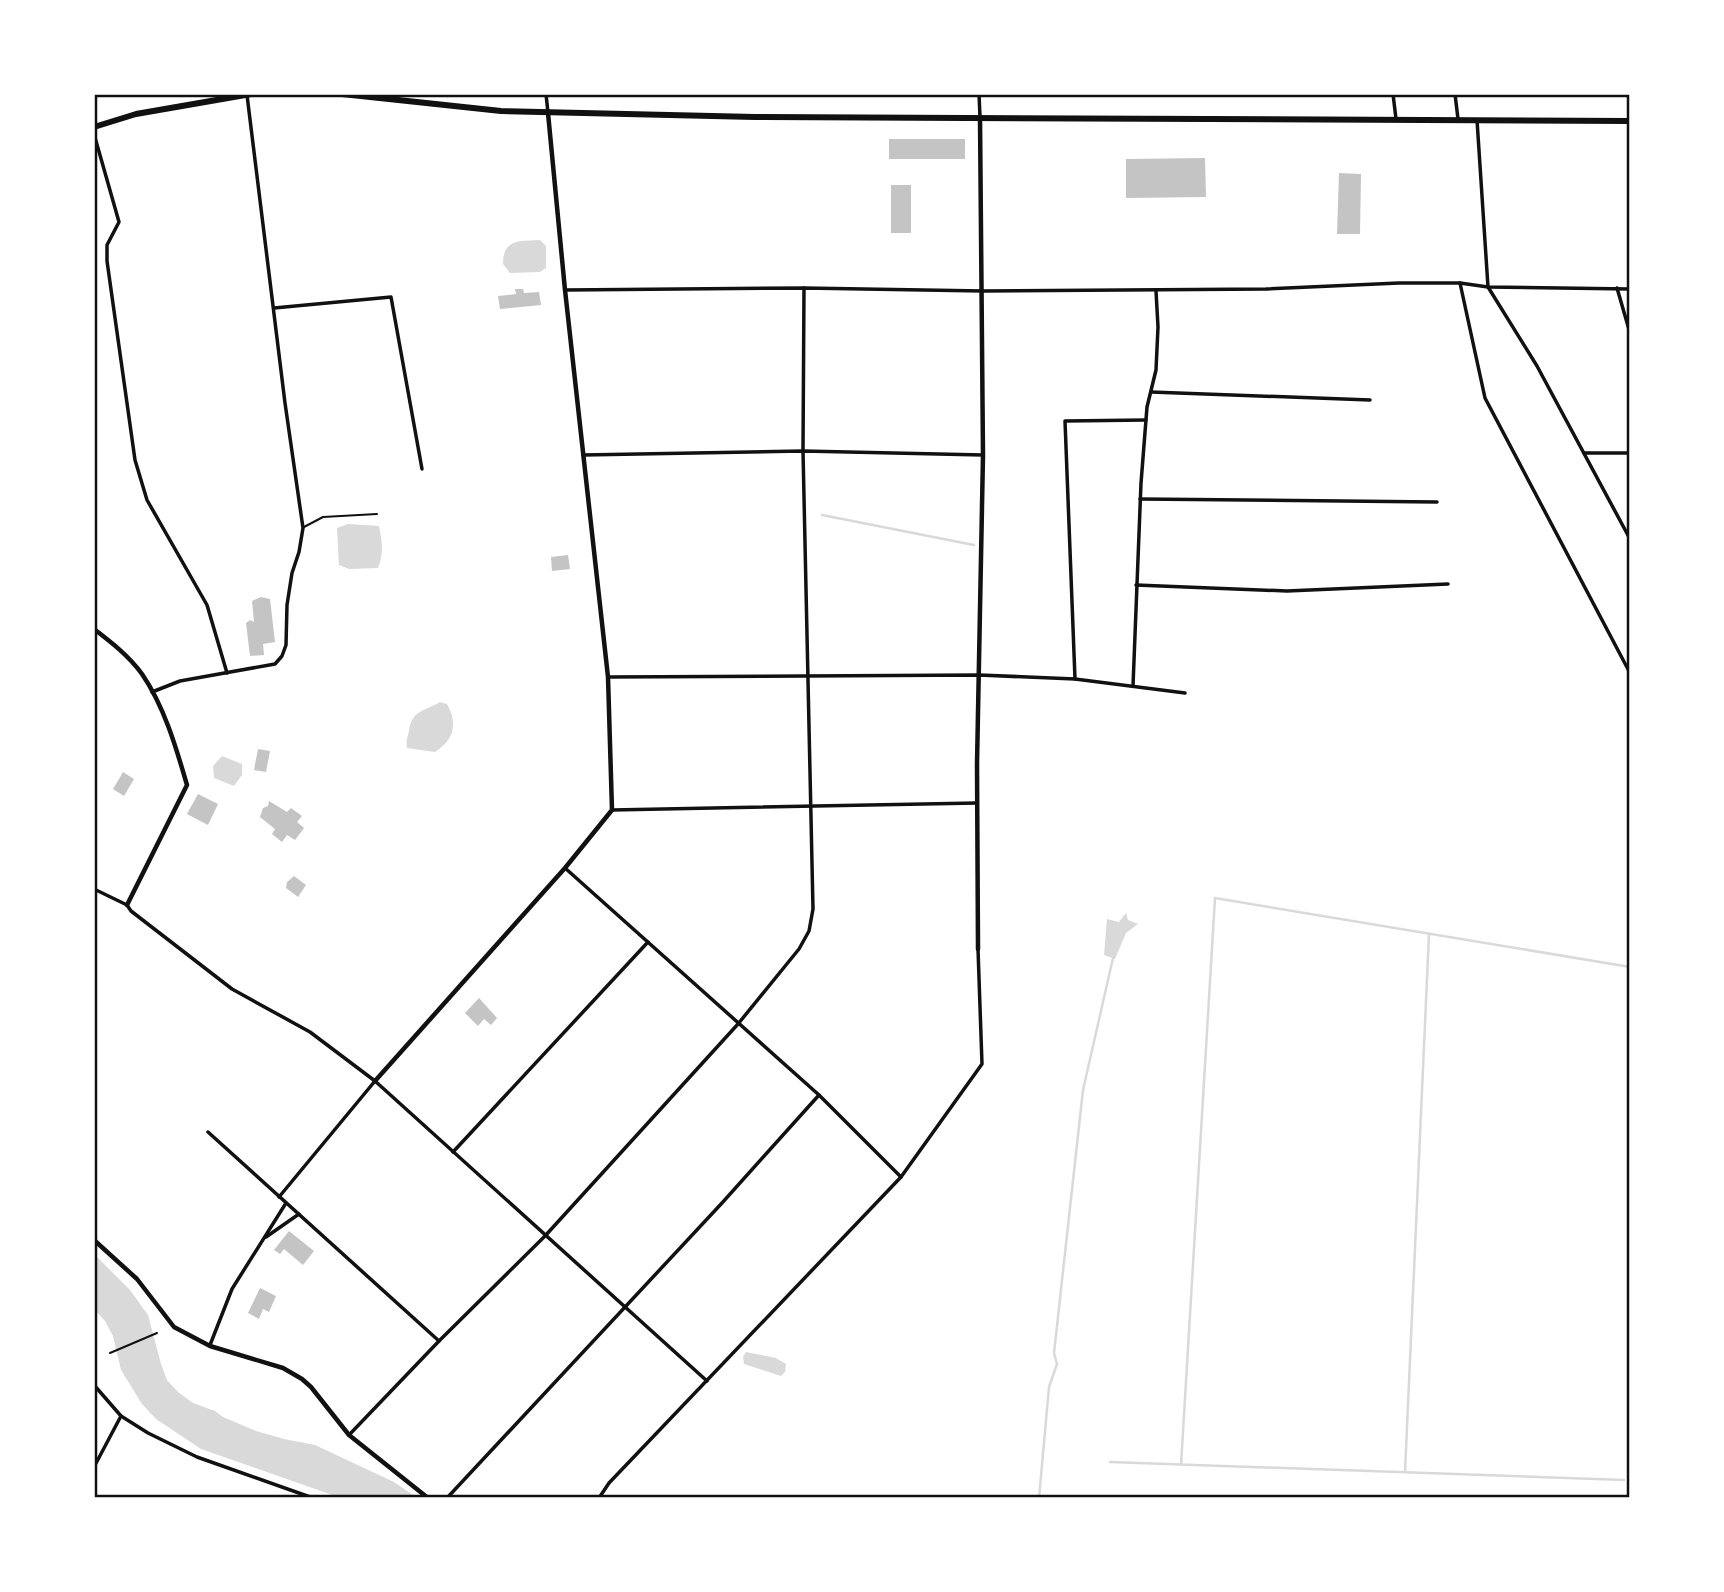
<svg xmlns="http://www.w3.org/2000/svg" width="1724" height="1592" font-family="'Alegreya Sans',sans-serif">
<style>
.water{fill:#d9d9d9}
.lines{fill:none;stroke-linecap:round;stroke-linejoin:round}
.stream{stroke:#d9d9d9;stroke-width:2.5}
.building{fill:#c4c4c4}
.path{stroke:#111;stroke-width:2}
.service{stroke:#111;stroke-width:2}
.minor{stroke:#111;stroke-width:3.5}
.tertiary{stroke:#111;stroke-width:4.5}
.primary{stroke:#111;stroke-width:6}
.neatline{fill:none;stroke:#111;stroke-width:2.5}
</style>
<rect width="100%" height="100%" fill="#fff"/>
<!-- water -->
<g class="water">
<path d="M540,240L546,246V268L540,272L510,273L503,264C503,239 519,241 540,240Z"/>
<path d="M348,524L379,526C382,541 384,553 378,568L349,569L339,565L337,528Z"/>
<path d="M440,702L447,704C458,724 454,740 435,752L407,748C406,741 407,738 409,731C412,710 423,712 440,702Z"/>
<polygon points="222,756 242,764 242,775 234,786 214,778 213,766"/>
<polygon points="1126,913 1128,920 1138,924 1126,933 1115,959 1104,955 1107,919 1119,922"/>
<polygon points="94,1254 130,1290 148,1315 161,1364 167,1380 178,1392 193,1403 215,1411 223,1417 256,1431 284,1439 315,1445 394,1482 416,1497 338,1497 201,1449 156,1419 142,1404 121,1370 113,1336 105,1321 95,1310"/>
<polygon points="746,1352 776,1358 786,1364 785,1372 781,1376 744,1364 743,1357"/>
</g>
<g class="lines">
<!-- stream -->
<g class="stream">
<polyline points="822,515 974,545"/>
<polyline points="1110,1462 1624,1480"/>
<polyline points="1181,1465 1215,898 1630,967"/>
<polyline points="1405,1472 1429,934"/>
<polyline points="1039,1498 1049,1387 1057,1364 1054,1353 1083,1090 1113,958"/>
</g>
</g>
<!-- building -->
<g class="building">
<rect x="889" y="139" width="76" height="20"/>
<polygon points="1205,158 1206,197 1126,198 1126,159"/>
<polygon points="1339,173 1361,174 1360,234 1337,234"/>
<rect x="891" y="185" width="20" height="48"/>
<polygon points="515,289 523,289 524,293 539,292 541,305 500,309 498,296 516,294"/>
<polygon points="568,555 570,569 552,571 551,557"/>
<polygon points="261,597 270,599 275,642 263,644 264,655 250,656 246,623 250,620 254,622 252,601"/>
<polygon points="258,749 270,751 266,772 254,770"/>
<polygon points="123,772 134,779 124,796 113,789"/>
<polygon points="198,794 218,804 208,825 187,814"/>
<polygon points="269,801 287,812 291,808 302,816 297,822 304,828 295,840 287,835 282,842 272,834 275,829 260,817 263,808 268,806"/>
<polygon points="294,876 306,885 298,897 286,888 287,882"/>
<polygon points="479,998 497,1018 491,1025 484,1019 478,1026 465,1013"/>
<polygon points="289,1231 314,1251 303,1265 284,1249 280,1254 274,1250"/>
<polygon points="260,1288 276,1296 269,1312 263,1309 259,1319 248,1313"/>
</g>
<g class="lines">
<!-- path -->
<polyline class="path" points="110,1353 157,1333"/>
<!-- service -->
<polyline class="service" points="304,527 323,517 377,514"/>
<!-- minor -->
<g class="minor">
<polyline points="546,94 548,113"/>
<polyline points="979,94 980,117"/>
<polyline points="1393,94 1396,119"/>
<polyline points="1455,94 1458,119"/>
<polyline points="1477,120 1488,287 1537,366 1630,539"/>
<polyline points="94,134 119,222 107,245 107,261 135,460 147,500 207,605 227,673"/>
<polyline points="1460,283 1485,398 1630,673"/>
<polyline points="1617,288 1630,333"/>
<polyline points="565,290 804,288 983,291 1266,289 1399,283 1460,283 1488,287 1630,289"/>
<polyline points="274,308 391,297 422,469"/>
<polyline points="1151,392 1370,400"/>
<polyline points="1584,453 1630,453"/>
<polyline points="583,455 803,451 983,455"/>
<polyline points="1140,499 1437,502"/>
<polyline points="1136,585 1287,591 1448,584"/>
<polyline points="608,677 979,675 1075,679 1185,693"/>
<polyline points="1075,679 1065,421 1146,420"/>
<polyline points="1133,686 1141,483 1147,407 1156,370 1158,327 1156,291"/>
<polyline points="152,692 180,681 275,664 282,656 286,645 287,605 292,573 299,552 303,528 285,403 247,95"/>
<polyline points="612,810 977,803"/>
<polyline points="565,868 819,1095 901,1177"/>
<polyline points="94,889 127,905 131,911 232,989 310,1032 375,1081 707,1381"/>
<polyline points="208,1132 439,1341"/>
<polyline points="453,1152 648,942"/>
<polyline points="279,1197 375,1081"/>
<polyline points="266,1237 299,1214"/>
<polyline points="210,1345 232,1289 286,1203"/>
<polyline points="94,1385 121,1416 148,1433 197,1457 313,1498"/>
<polyline points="349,1435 439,1341 545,1236 738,1024 799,949 809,931 813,909 803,451 804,288"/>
<polyline points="94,1467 121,1416"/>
<polyline points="447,1498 722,1203 819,1095"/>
<polyline points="599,1498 609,1483 901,1177 982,1064 978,949"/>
</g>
<!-- tertiary -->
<g class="tertiary">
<path d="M94,629C111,642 129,656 142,674C164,706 176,747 187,785L127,905"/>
<polyline points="978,949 977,764 983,455 980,118"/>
<polyline points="375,1081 565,868 612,810 608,677 565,290 548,113"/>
<polyline points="94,1240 137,1279 174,1327 210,1346 283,1368 302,1379 311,1387 349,1435 428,1498"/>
</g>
<!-- primary -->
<g class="primary">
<polyline points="342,94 501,111 755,117 1630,121"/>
<polyline points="94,127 136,114 251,94"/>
</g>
</g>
<!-- border -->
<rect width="1724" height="1592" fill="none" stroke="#ffffff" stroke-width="192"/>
<rect x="96" y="96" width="1532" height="1400" class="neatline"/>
</svg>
